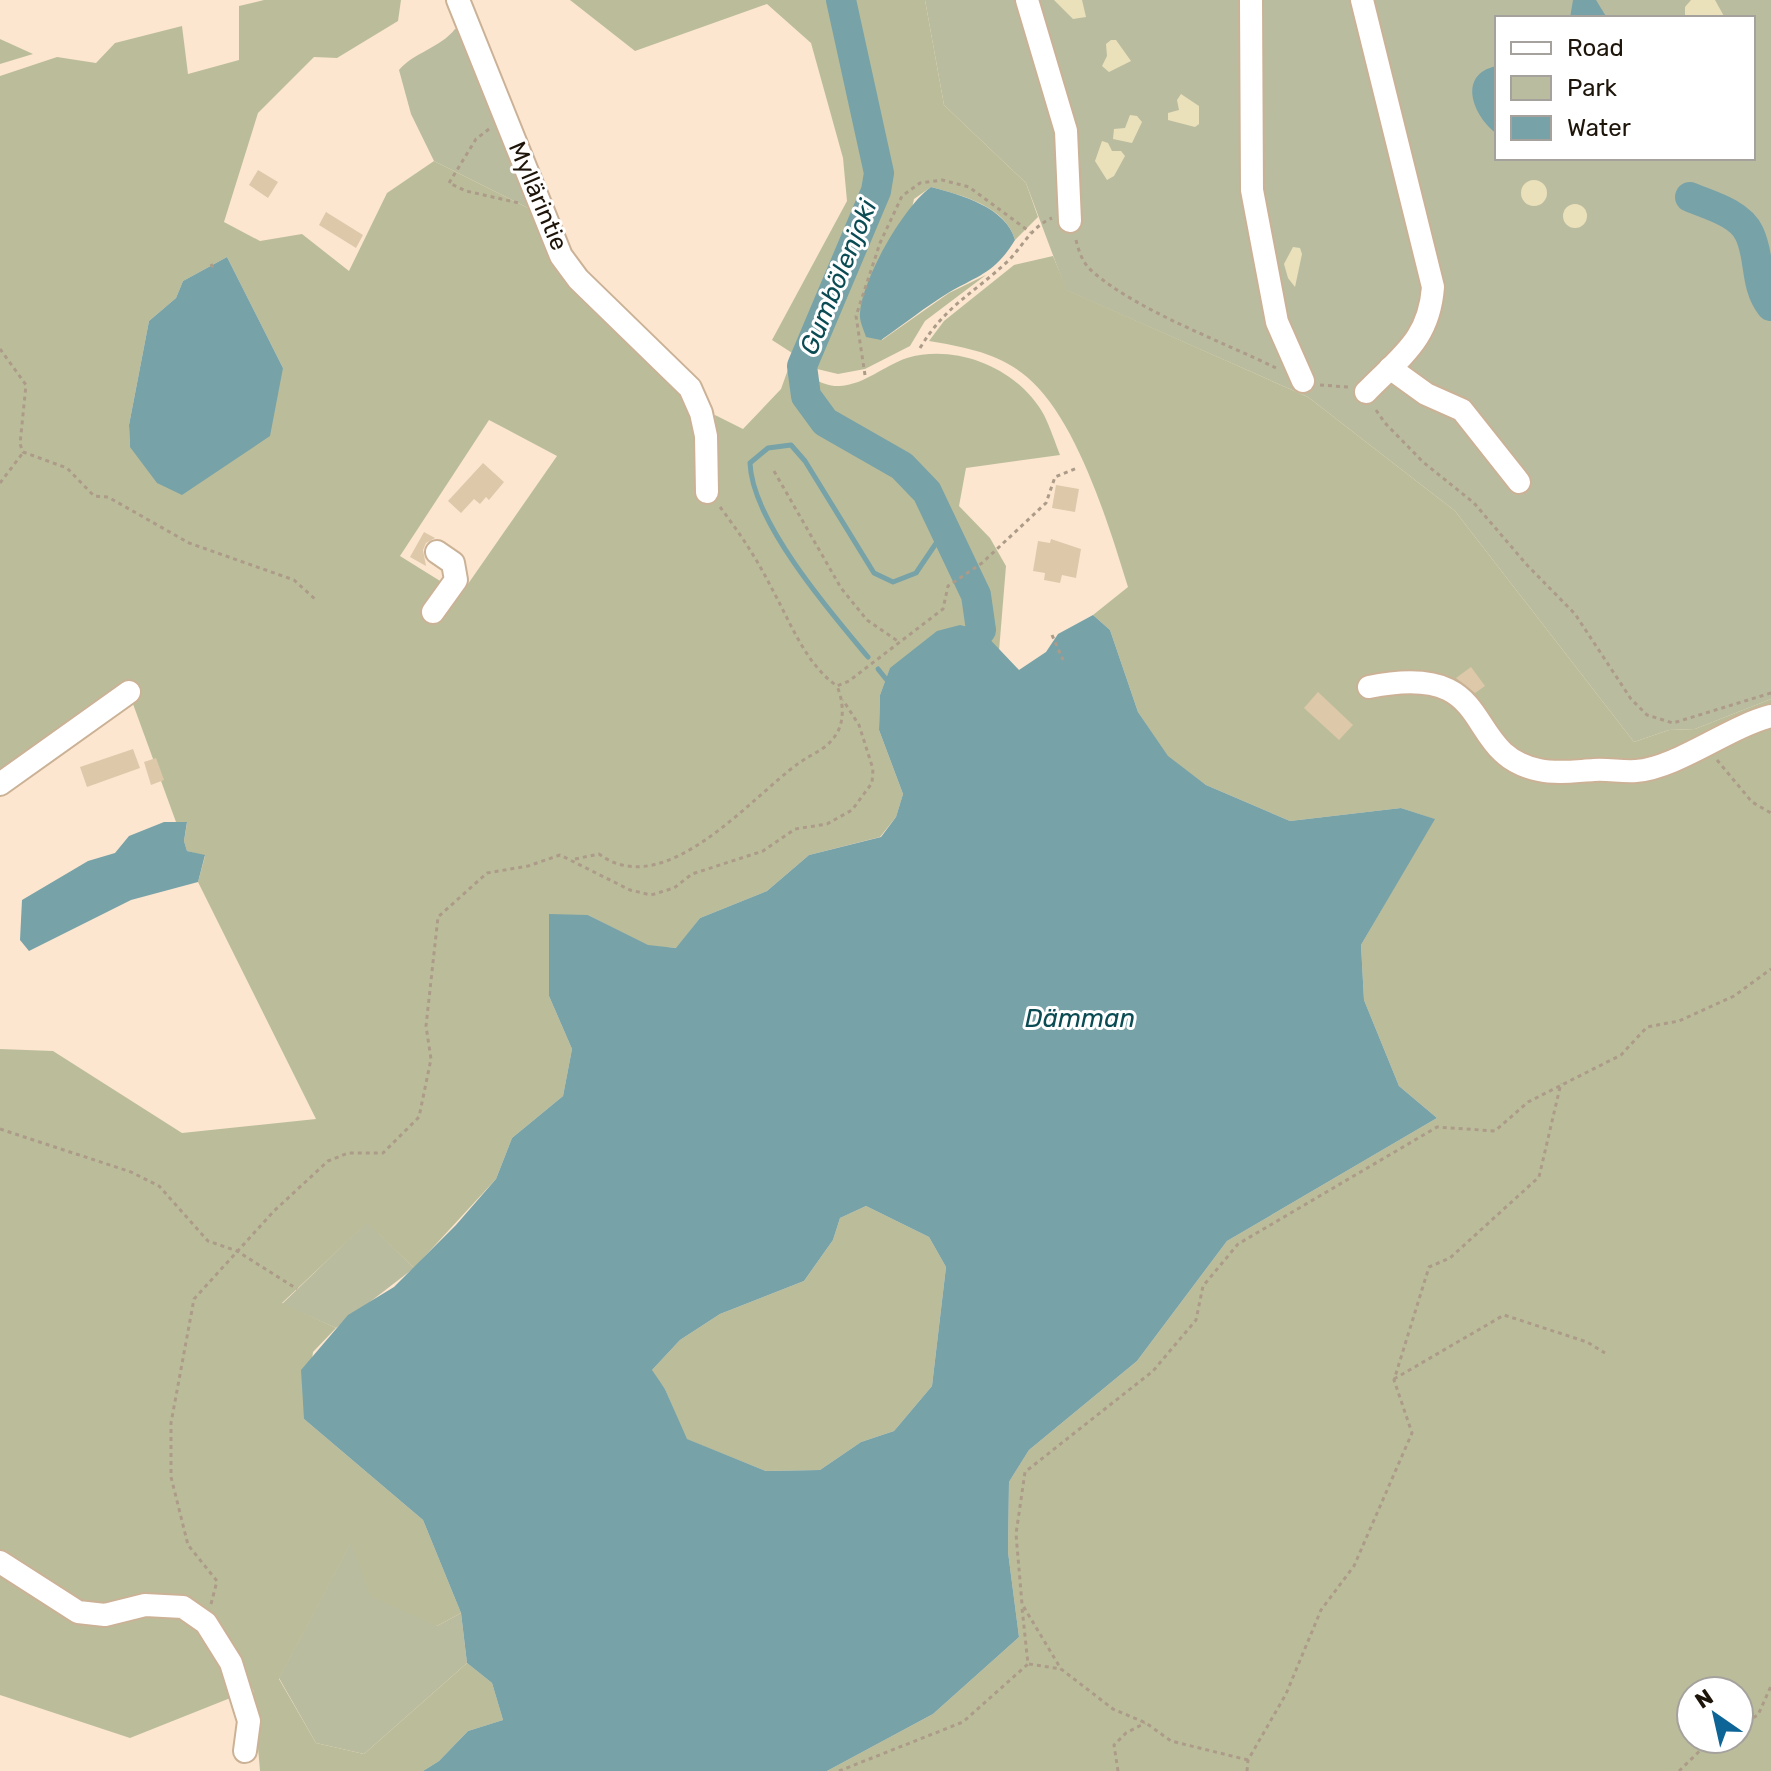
<svg xmlns="http://www.w3.org/2000/svg" width="1771" height="1771" font-family="Rubik,sans-serif">
<style>
.green{fill:#babca0;fill-rule:evenodd}
.forest{fill:#bbbd9a;fill-rule:evenodd}
.sand{fill:#eae1bb}
.water{fill:#77a2a8;fill-rule:evenodd}
.lines{fill:none;stroke-linecap:round;stroke-linejoin:round}
.stream{stroke:#77a2a8;stroke-width:5}
.river{stroke:#77a2a8;stroke-width:30}
.building{fill:#dec8aa}
.minor-casing{stroke:#cbb296;stroke-width:26}
.path{stroke:#ac9b89;stroke-width:3;stroke-dasharray:4 4;stroke-linecap:butt}
.minor{stroke:#fff;stroke-width:22}
.labels{text-anchor:middle;stroke-width:6;stroke-linejoin:round;paint-order:stroke}
.street-label{font-size:24px;fill:#1d140a;stroke:#fff}
.water-label{font-size:26px;font-style:italic;fill:#0b4c54;stroke:#fff}
</style>
<rect width="100%" height="100%" fill="#fce6cf"/>
<!-- green -->
<g class="green">
<path d="M925,0H1771V699L1695,729L1669,730L1634,742L1455,511L1308,397L1066,290L1026,183L944,105ZM1497,18H1753V158H1497Z"/>
<path d="M455,29L464,31L534,211L434,161L411,114L399,70C413,53 440,48 455,29Z"/>
<polygon points="367,1222 414,1268 336,1328 282,1304"/>
<polygon points="351,1542 437,1626 461,1613 467,1663 364,1754 316,1743 279,1678"/>
</g>
<!-- forest -->
<g class="forest">
<path d="M264,0H401L398,21L337,58L314,57L258,113L224,222L260,241L302,234L349,271L387,193L434,161L534,211L679,389L717,463L715,415L743,429L781,389L790,364C805,373 821,387 840,386C866,384 883,366 907,358C957,343 1019,369 1044,415C1050,427 1055,442 1060,455L966,468L959,506L990,538L1006,566L999,651L981,630L890,669L880,695L879,730L903,794L896,817L880,837L809,855L767,891L700,918L677,948L648,946L588,915L549,996L572,1049L563,1096L512,1138L496,1179L414,1268L367,1223L282,1303L336,1328L313,1352L304,1419L423,1520L461,1613L437,1626L370,1596L351,1543L279,1679L316,1743L364,1754L467,1663L492,1683L503,1720L468,1731L439,1761L423,1771H260L253,1689L130,1738L0,1695V1049L53,1051L182,1133L316,1119L198,882L205,856L187,851L184,841L187,823L176,822L129,693L0,776V76L57,57L96,63L115,43L182,26L188,74L239,60V6ZM227,257L283,368L130,447L129,425L149,321L176,298L183,281ZM489,420L557,456L461,594L400,556Z"/>
<path d="M570,0H925L944,105L1026,183L1038,217L1015,240C1006,206 961,195 931,187L914,199L882,340L949,293L986,275L925,321L910,346L865,369L838,374L817,369L772,340L847,201L843,158L811,43L767,4L635,51Z"/>
<polygon points="0,39 33,54 0,64"/>
<path d="M1053,256L1067,290L1308,397L1455,511L1634,742L1669,730L1695,729L1771,699V1771H827L933,1714L1019,1637L1008,1552L1009,1482L1029,1450L1137,1361L1227,1241L1437,1118L1399,1086L1364,1000L1361,945L1434,819L1401,808L1290,821L1206,785L1168,757L1138,712L1110,630L1093,615L1128,587C1109,526 1077,419 1027,377C999,353 964,347 929,341L944,321L1014,265ZM1691,1691H1739V1739H1691Z"/>
<polygon points="866,1206 929,1237 946,1267 932,1386 894,1431 861,1442 820,1470 766,1471 686,1439 665,1389 651,1371 680,1340 720,1314 804,1281 833,1240 840,1218"/>
</g>
<!-- sand -->
<g class="sand">
<polygon points="1054,0 1082,0 1086,17 1073,19"/>
<polygon points="1691,0 1715,0 1725,18 1685,18 1685,7"/>
<polygon points="1111,40 1116,40 1131,61 1109,72 1102,66 1107,56 1106,44"/>
<polygon points="1181,94 1199,106 1199,124 1195,127 1168,120 1168,113 1179,110 1177,100"/>
<polygon points="1130,115 1137,116 1142,122 1132,143 1113,139 1114,129 1125,128"/>
<polygon points="1102,141 1108,143 1112,151 1121,151 1125,156 1114,176 1107,180 1095,161"/>
<circle cx="1534" cy="193" r="13"/>
<circle cx="1575" cy="216" r="12"/>
<polygon points="1293,247 1300,248 1302,254 1295,287 1288,278 1284,264"/>
</g>
<!-- water -->
<g class="water">
<polygon points="1573,0 1596,0 1607,18 1570,18"/>
<path d="M1497,66V134C1473,117 1456,74 1497,66Z"/>
<path d="M931,187C961,195 1006,207 1015,240C995,273 979,275 948,293C925,307 903,325 881,340L866,337C864,330 859,321 860,313C862,279 904,206 931,187Z"/>
<polygon points="227,257 283,368 270,436 182,495 157,483 130,447 129,425 149,321 176,298 183,281"/>
<path d="M1093,615L1110,630L1138,712L1168,756L1206,785L1290,821L1401,808L1435,819L1361,945L1364,1000L1399,1086L1437,1118L1227,1241L1137,1361L1029,1450L1009,1482L1008,1552L1019,1637L933,1714L827,1771H423L439,1761L468,1731L503,1720L492,1683L467,1663L461,1613L423,1520L304,1419L301,1370L348,1315L394,1287L456,1225L496,1179L512,1138L563,1096L572,1049L549,996V914L588,915L648,945L676,948L700,918L767,891L809,855L881,837L896,817L903,794L879,730L880,695L890,668L937,631L960,625L981,630L1019,670L1046,652L1058,634ZM866,1206L929,1237L946,1267L932,1386L894,1431L861,1442L820,1470L766,1471L687,1439L665,1389L652,1370L680,1340L720,1314L804,1281L833,1240L840,1218Z"/>
<polygon points="164,822 187,822 184,841 187,851 205,855 198,882 131,900 29,951 20,940 22,900 88,861 115,853 129,836"/>
</g>
<g class="lines">
<!-- stream -->
<g class="stream">
<path d="M868,657C830,612 752,521 750,463L768,448L791,445L805,461L874,573L893,582L916,573L943,533"/>
<polyline points="878,669 886,679"/>
</g>
<!-- river -->
<g class="river">
<polyline points="841,0 879,173 876,191 802,366 806,396 825,422 902,466 927,492 976,595 981,630"/>
<path d="M1690,197C1709,205 1740,213 1749,233C1761,257 1754,284 1771,306"/>
</g>
</g>
<!-- building -->
<g class="building">
<polygon points="258,170 278,182 268,198 249,185"/>
<polygon points="326,212 363,235 356,248 319,225"/>
<polygon points="483,463 504,482 489,500 486,497 480,504 474,499 461,513 448,501"/>
<polygon points="1056,485 1079,489 1075,512 1052,508"/>
<polygon points="424,532 435,538 426,543 423,550 426,566 410,557"/>
<polygon points="1051,539 1081,549 1076,578 1062,575 1060,583 1044,580 1045,573 1033,571 1038,541 1050,543"/>
<polygon points="1471,667 1485,686 1475,693 1456,678"/>
<polygon points="1318,692 1353,725 1339,740 1304,708"/>
<polygon points="133,749 140,768 87,787 80,767"/>
<polygon points="156,758 164,780 151,785 144,762"/>
</g>
<g class="lines">
<!-- minor casing -->
<g class="minor-casing">
<g id="minor">
<polyline points="458,0 561,256 578,279 690,388 701,413 706,436 707,492"/>
<polyline points="1027,0 1066,131 1070,221"/>
<polyline points="1251,0 1252,190 1277,322 1303,381"/>
<path d="M1362,0L1433,287C1429,340 1401,356 1366,392"/>
<polyline points="1390,368 1426,394 1462,410 1519,482"/>
<polyline points="433,612 456,580 453,563 437,552"/>
<path d="M1369,687C1501,660 1459,754 1539,770C1557,774 1576,771 1594,770C1608,769 1622,772 1636,771C1677,768 1728,727 1771,716"/>
<polyline points="0,784 129,692"/>
<polyline points="0,1562 78,1612 105,1615 145,1605 183,1607 206,1623 231,1663 249,1721 245,1751"/>
</g>
</g>
<!-- path -->
<g class="path">
<polyline points="489,129 476,139 449,183 466,191 519,203"/>
<path d="M1076,240C1079,252 1083,264 1093,272C1138,311 1221,341 1276,368"/>
<polyline points="211,264 214,270"/>
<path d="M920,348C946,305 973,294 1008,261C1023,246 1031,227 1052,218"/>
<polyline points="0,349 26,385 20,444 23,452 67,468 94,496 108,497 189,543 294,580 316,600"/>
<polyline points="865,375 856,316 880,243 902,196 920,183 942,180 969,187 1030,232"/>
<polyline points="1320,385 1348,387"/>
<polyline points="1376,410 1385,423 1423,462 1474,503 1527,565 1575,614 1631,699 1647,715 1673,723 1771,693"/>
<polyline points="774,471 841,588 867,620 899,642"/>
<polyline points="0,483 22,454"/>
<path d="M720,507C739,532 757,559 771,587C789,619 805,664 837,686L849,681L943,609L948,586L982,563L1046,503L1055,477L1077,468"/>
<polyline points="1052,635 1063,660"/>
<polyline points="1717,760 1752,802 1771,813"/>
<path d="M575,859L599,854C665,903 751,797 799,763C814,752 827,750 837,733C845,719 843,700 837,686"/>
<polyline points="0,1129 131,1172 159,1186 208,1241 237,1251 297,1289"/>
<polyline points="1394,1379 1504,1315 1587,1342 1605,1353"/>
<polyline points="211,1604 217,1581 188,1545 171,1477 171,1423 194,1299 274,1211 328,1161 348,1153 383,1153 419,1117 431,1059 426,1026 438,917 487,873 528,866 560,855 630,890 651,895 674,888 692,874 763,851 795,829 827,824 852,810 872,783 873,769 859,725 843,700"/>
<polyline points="1029,1664 1061,1669"/>
<polyline points="1739,1725 1758,1715 1771,1686"/>
<polyline points="1248,1760 1171,1741 1146,1723 1113,1709 1061,1669 1022,1604 1016,1534 1025,1472 1153,1371 1196,1320 1203,1286 1238,1244 1437,1127 1495,1131 1528,1102 1621,1055 1647,1027 1679,1021 1734,996 1771,969"/>
<polyline points="839,1771 963,1722 1028,1664 1022,1608"/>
<polyline points="1118,1771 1114,1745 1126,1733 1145,1723"/>
<polyline points="1247,1771 1248,1760 1286,1694 1321,1610 1354,1566 1412,1433 1394,1380 1429,1267 1450,1258 1539,1177 1561,1083"/>
<polyline points="1679,1771 1712,1739"/>
</g>
<!-- minor -->
<use href="#minor" class="minor"/>
</g>
<g class="labels">
<!-- street labels -->
<g class="street-label">
<text transform="translate(538 196) rotate(67)" y="8">Myllärintie</text>
</g>
<!-- water labels -->
<g class="water-label">
<text transform="translate(838 277) rotate(-68)" y="9">Gumbölenjoki</text>
<text x="1080" y="1027">Dämman</text>
</g>
</g>
<!-- legend -->
<rect x="1495" y="16" width="260" height="144" fill="#ffffff" stroke="#a5a19d" stroke-width="2"/>
<rect x="1511" y="42" width="40" height="12" fill="#ffffff" stroke="#a5a19d" stroke-width="2"/>
<text x="1567" y="56" font-size="24" fill="#1d140a">Road</text>
<rect x="1511" y="76" width="40" height="24" fill="#babca0" stroke="#a5a19d" stroke-width="2"/>
<text x="1567" y="96" font-size="24" fill="#1d140a">Park</text>
<rect x="1511" y="116" width="40" height="24" fill="#77a2a8" stroke="#a5a19d" stroke-width="2"/>
<text x="1567" y="136" font-size="24" fill="#1d140a">Water</text>
<!-- north arrow -->
<g transform="translate(1715 1715) rotate(326)"><circle r="38" fill="#ffffff" stroke="#a5a19d" stroke-width="2"/>
<path d="M0-6L14 30L0 20L-14 30Z" fill="#0c6596"/>
<text y="-12" font-size="22" font-weight="bold" text-anchor="middle" fill="#1d140a">N</text>
</g>
</svg>
